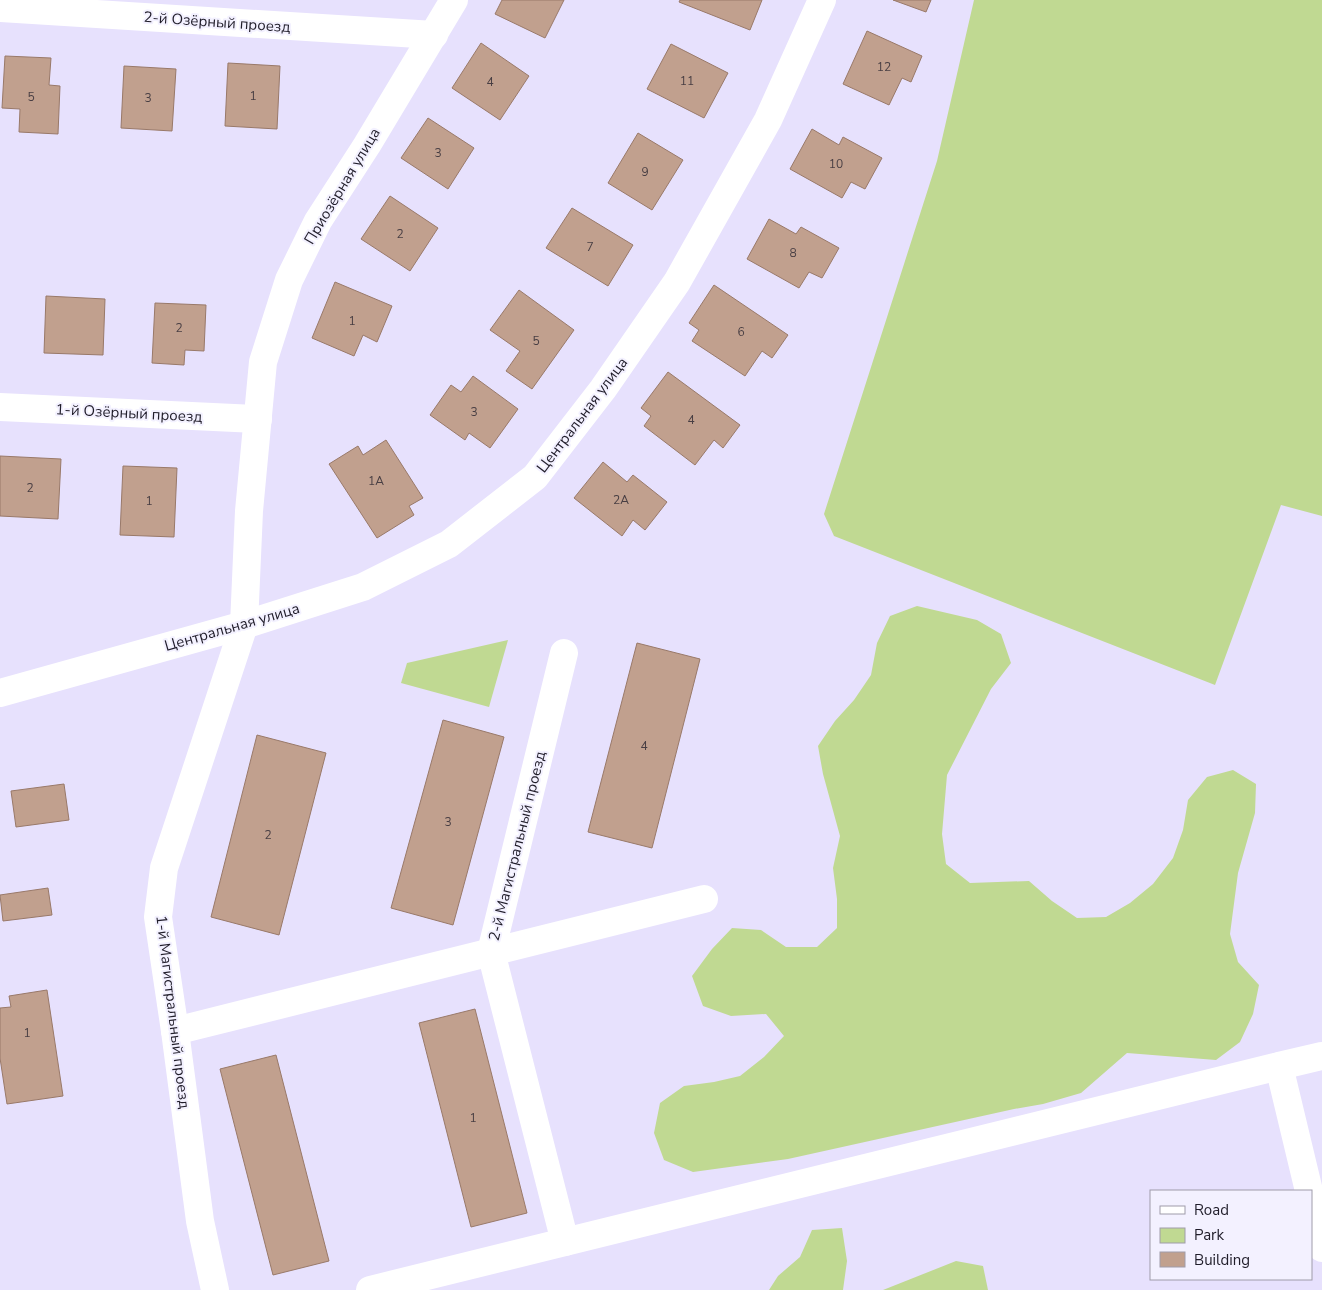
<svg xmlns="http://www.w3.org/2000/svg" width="1322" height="1290" font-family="'Nunito Sans',sans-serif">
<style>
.green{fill:#c0d992}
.building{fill:#c1a08e;stroke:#997969}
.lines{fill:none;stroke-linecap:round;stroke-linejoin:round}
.minor{stroke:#fff;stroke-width:28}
.labels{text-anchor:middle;stroke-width:4;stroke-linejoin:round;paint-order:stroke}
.number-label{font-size:12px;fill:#483e43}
.street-label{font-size:15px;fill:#201d2a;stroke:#f3f1ff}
</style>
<rect width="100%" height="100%" fill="#e7e1fd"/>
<!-- green -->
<g class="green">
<polygon points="974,0 1322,0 1322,516 1281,505 1215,685 834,536 824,514 937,161"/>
<polygon points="917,606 977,620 1001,634 1011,663 991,689 947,775 942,834 946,864 970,883 1029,881 1052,901 1077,918 1106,917 1130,903 1153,884 1173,858 1183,830 1188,800 1207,777 1233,770 1256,784 1255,813 1238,873 1230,934 1238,962 1259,985 1253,1014 1240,1042 1216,1060 1127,1053 1081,1093 1043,1104 1014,1109 788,1159 693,1172 664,1160 654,1133 660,1103 684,1086 714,1082 740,1076 764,1057 784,1036 766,1014 731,1016 703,1006 692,976 712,949 732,928 761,930 786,947 817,947 837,928 837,899 833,868 840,836 823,774 818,746 835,721 854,700 871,675 877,643 890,616"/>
<polygon points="508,640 489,707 401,683 407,663"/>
<polygon points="842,1228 847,1261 843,1290 769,1290 778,1276 800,1257 812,1230"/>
<polygon points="956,1261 983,1266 988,1290 883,1290"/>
</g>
<!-- building -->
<g class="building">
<polygon points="502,0 564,0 545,38 495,14"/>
<polygon points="680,0 762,0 750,30 679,2"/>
<polygon points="893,0 931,0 926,12"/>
<polygon points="867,31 922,56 911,82 902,78 889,105 843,84"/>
<polygon points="481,43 529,76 500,120 452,88"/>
<polygon points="671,44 728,73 704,118 647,89"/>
<polygon points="5,56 51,58 49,85 60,86 58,134 19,132 20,109 2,108"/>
<polygon points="228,63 280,66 277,129 225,126"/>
<polygon points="124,66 176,69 172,131 121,128"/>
<polygon points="428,118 474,148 448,189 401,158"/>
<polygon points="812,129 839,145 843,137 882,158 865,189 851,182 842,198 790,169"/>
<polygon points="638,133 683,160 652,210 608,183"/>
<polygon points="390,196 438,228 410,271 361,239"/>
<polygon points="572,208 633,245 608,286 546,248"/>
<polygon points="769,219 796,234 801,227 839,248 822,278 809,272 799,288 747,259"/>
<polygon points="335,282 392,306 377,342 363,335 354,356 312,338"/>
<polygon points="714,285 788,335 772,358 762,351 745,376 692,341 699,330 689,323"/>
<polygon points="519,290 574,330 532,389 506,371 520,351 490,330"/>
<polygon points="46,296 105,299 103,355 44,353"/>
<polygon points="155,303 206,305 204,351 185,350 184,365 152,363"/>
<polygon points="668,372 740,425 723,448 714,440 695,465 644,426 651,416 641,408"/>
<polygon points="473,376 518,409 490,448 469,433 465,440 430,415 451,385 461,392"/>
<polygon points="386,440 423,498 409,506 414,515 377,538 329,464 358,446 363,455"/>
<polygon points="0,456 61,459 58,519 0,516"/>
<polygon points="603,462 627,482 633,475 667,502 645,530 633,520 622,536 574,498"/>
<polygon points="123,466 177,468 174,537 120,535"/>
<polygon points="637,643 700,659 652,848 588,832"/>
<polygon points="443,720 504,737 453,925 391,908"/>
<polygon points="257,735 326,753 279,935 211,917"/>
<polygon points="64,784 69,820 16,827 11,791"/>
<polygon points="48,888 52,915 3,921 0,895"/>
<polygon points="47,990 63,1096 7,1104 0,1058 0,1008 11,1007 9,996"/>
<polygon points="475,1009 527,1213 471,1227 419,1023"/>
<polygon points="276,1055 329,1261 273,1275 220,1069"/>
</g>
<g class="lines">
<!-- minor -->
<g class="minor">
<polyline points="0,8 434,35"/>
<polyline points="0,407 258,419"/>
<polyline points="564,653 491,952 565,1242"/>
<polyline points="0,693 244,625 363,587 449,544 535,477 603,389 677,282 768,120 822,0"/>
<polyline points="175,1031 704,899"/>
<polyline points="1309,1191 1279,1066 1322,1056"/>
<polyline points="1311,1200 1322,1248"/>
<polyline points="215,1290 200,1221 175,1031 158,917 164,868 244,625 249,511 263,362 289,280 318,221 367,145 454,0"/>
<polyline points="370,1290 1279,1066"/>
</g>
</g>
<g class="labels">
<!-- number labels -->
<g class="number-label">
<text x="884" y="71">12</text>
<text x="687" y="85">11</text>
<text x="490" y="86">4</text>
<text x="253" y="100">1</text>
<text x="31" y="101">5</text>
<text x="148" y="102">3</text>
<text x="438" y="157">3</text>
<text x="836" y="168">10</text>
<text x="645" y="176">9</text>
<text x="400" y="238">2</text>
<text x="590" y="251">7</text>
<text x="793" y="257">8</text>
<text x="352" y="325">1</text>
<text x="179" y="332">2</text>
<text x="741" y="336">6</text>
<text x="536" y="345">5</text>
<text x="474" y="416">3</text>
<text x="691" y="424">4</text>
<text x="376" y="485">1А</text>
<text x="30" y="492">2</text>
<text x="621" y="504">2А</text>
<text x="149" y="505">1</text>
<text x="644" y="750">4</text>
<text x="448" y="826">3</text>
<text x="268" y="839">2</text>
<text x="27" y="1037">1</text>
<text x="473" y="1122">1</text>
</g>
<!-- street labels -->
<g class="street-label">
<text transform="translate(217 22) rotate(4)" y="5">2-й Озёрный проезд</text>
<text transform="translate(342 186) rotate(-59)" y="5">Приозёрная улица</text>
<text transform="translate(129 413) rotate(3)" y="5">1-й Озёрный проезд</text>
<text transform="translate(582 415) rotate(-53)" y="5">Центральная улица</text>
<text transform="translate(232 627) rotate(-16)" y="5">Центральная улица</text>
<text transform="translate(517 846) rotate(-76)" y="5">2-й Магистральный проезд</text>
<text transform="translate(173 1012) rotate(83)" y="5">1-й Магистральный проезд</text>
</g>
</g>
<!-- legend -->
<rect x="1150" y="1190" width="162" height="90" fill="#f3f1ff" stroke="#9f9caa"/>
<rect x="1160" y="1206" width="25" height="8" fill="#ffffff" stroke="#9f9caa"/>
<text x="1194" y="1215" font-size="15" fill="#201d2a">Road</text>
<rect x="1160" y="1228" width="25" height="15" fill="#c0d992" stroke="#9f9caa"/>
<text x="1194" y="1240" font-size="15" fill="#201d2a">Park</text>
<rect x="1160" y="1252" width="25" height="15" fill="#c1a08e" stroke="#9f9caa"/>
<text x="1194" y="1265" font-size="15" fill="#201d2a">Building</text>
</svg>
